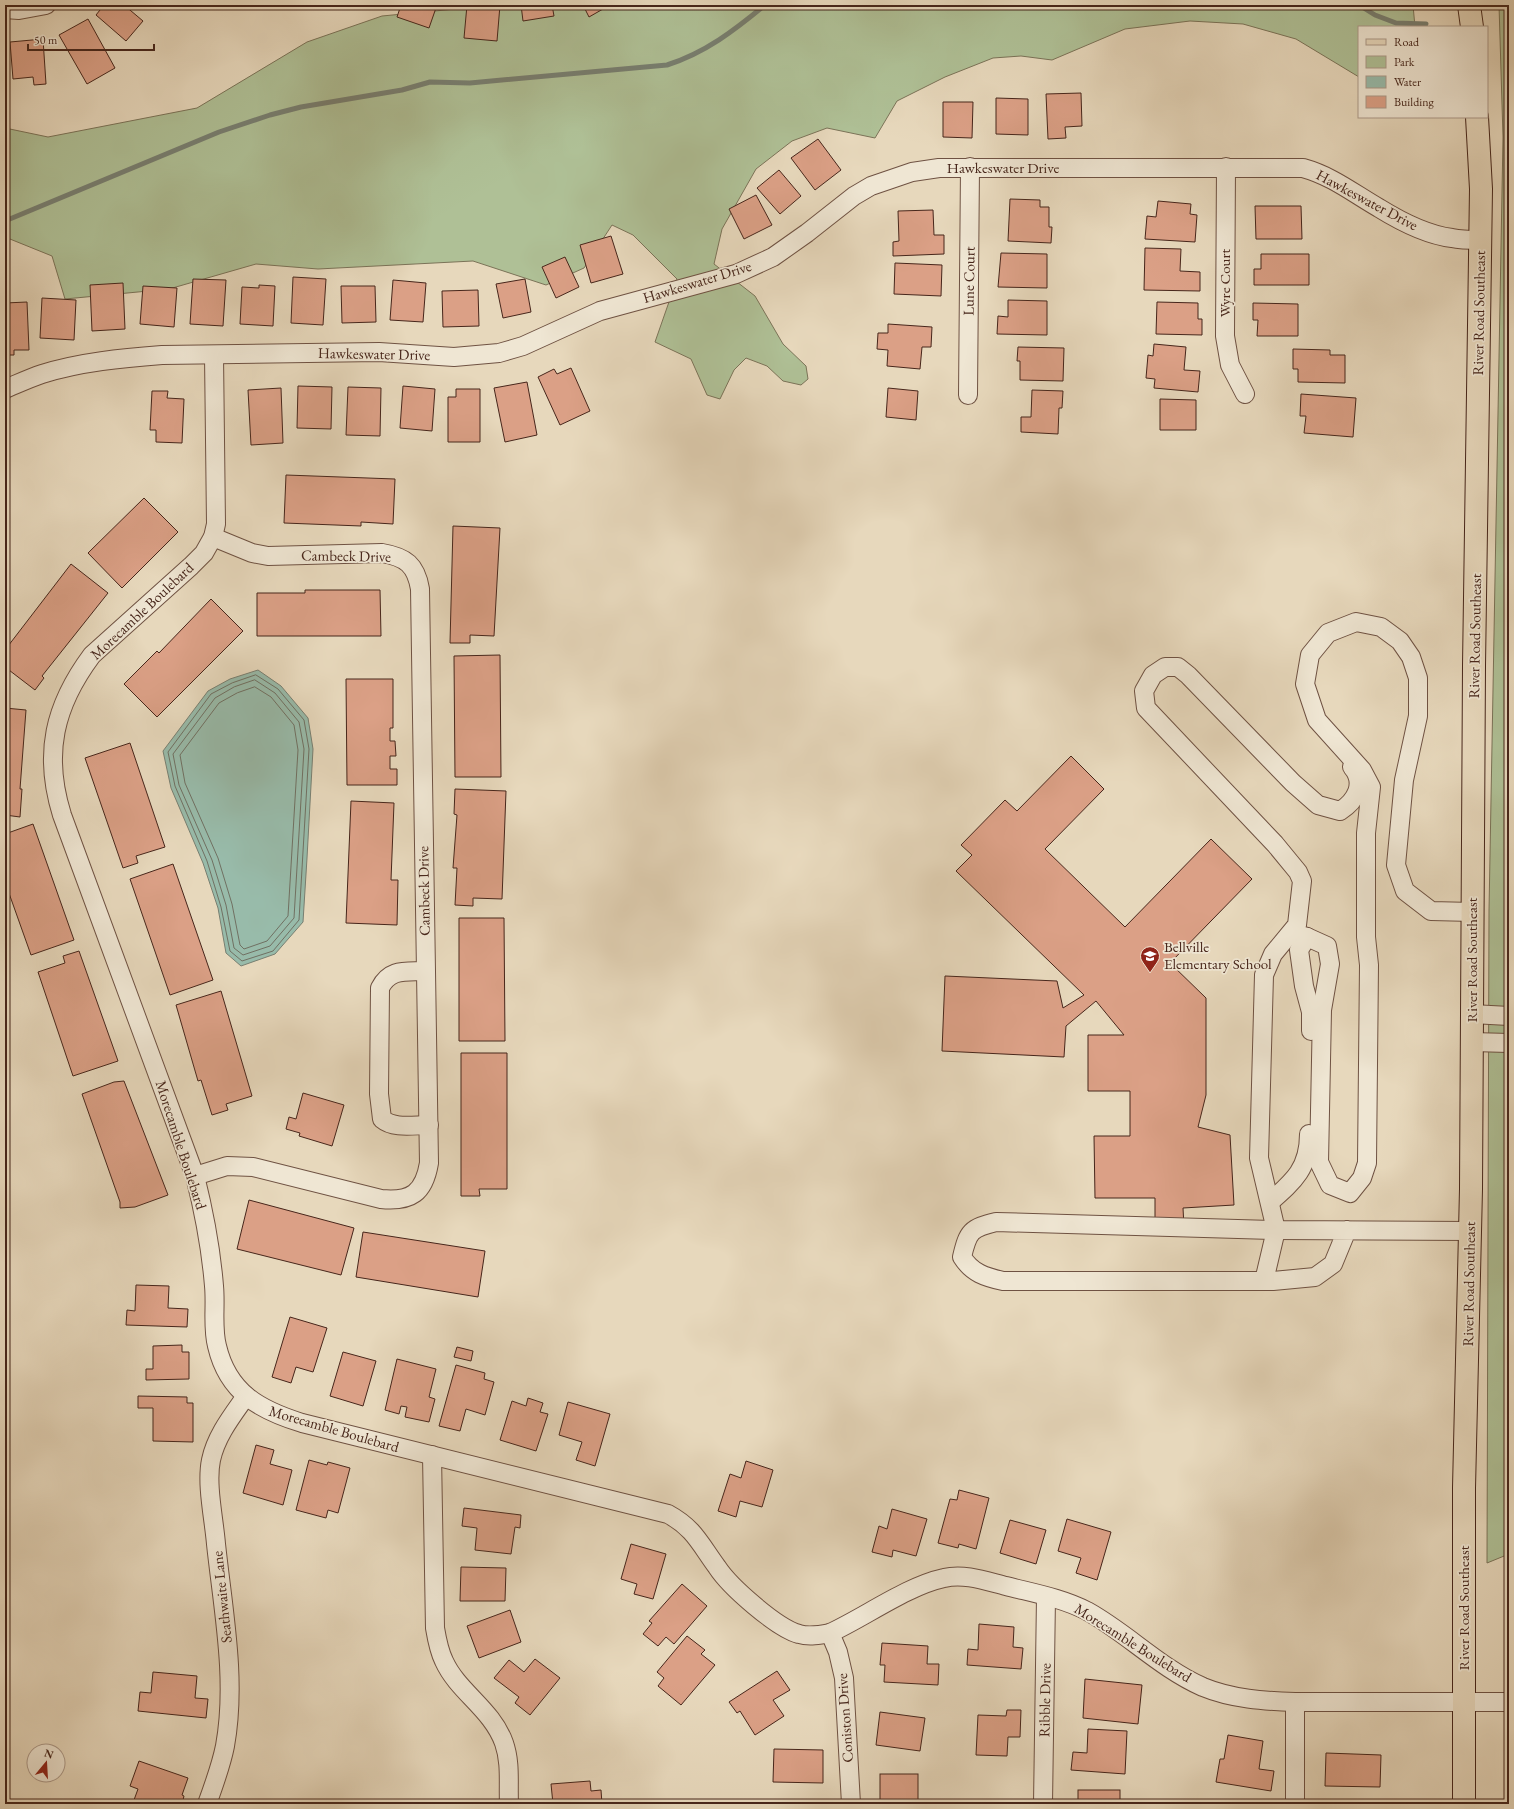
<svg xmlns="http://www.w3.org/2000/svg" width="1514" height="1809" font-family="'EB Garamond',serif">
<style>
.green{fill:#afc096;stroke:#7b7358}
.water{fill:#98bbaa;stroke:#787f71}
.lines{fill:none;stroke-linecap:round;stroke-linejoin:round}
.shore{stroke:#707062;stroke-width:1}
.stream{stroke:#787f71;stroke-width:5}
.building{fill:#dba086;stroke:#47261b}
.minor-casing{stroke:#6f5243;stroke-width:20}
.major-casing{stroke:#47261b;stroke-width:24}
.minor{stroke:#efe6d3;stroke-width:18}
.major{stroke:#e7d8bc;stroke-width:22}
.labels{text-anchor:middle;stroke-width:3.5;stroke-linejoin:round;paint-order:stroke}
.street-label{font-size:15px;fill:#47261b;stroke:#efe6d3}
.poi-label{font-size:15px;fill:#47261b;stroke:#efe6d3;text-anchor:start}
</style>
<rect width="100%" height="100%" fill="#e7d8bc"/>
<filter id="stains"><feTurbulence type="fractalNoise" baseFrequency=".005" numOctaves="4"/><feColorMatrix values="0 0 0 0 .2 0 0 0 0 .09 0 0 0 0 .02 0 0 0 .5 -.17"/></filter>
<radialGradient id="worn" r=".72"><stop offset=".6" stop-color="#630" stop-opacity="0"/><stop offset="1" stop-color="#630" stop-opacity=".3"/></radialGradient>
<!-- green -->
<g class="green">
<polygon points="613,5 1413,5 1415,27 1359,27 1359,77 1296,39 1243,24 1190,21 1125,29 1052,60 1021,56 993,58 945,77 897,101 875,138 827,128 792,141 756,169 722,229 714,264 755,296 783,344 806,366 808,379 801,385 783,381 767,366 746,358 734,370 720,399 707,395 691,359 655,342 677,279 633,235 612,225 584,268 546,285 473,261 318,269 256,264 169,289 65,299 52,256 5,237 5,128 48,137 197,108 307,42 382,16 487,6 611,7"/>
<polygon points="1499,5 1509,5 1509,1554 1487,1563 1489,911 1503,137"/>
</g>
<!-- water -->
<polygon class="water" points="258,670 281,686 308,718 313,749 307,858 303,922 275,954 241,966 226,953 218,908 203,863 171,788 163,751 208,691 230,679"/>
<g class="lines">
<!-- shore -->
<g class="shore">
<polygon points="256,675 278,689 304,720 309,749 299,920 273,951 242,961 230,951 221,907 207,861 175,786 168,752 211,694 232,683"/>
<polygon points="255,680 275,693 299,722 304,749 294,918 270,946 243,955 234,948 226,905 212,860 179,785 173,754 215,698 234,687"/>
<polygon points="255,687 271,697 294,725 298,750 288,916 267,941 244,949 240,945 232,904 218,858 185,783 180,755 219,703 237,693"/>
</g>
<!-- stream -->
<g class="stream">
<polyline points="1149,5 1159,5"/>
<polyline points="1359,5 1375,15 1396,23 1426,24"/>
<path d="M5,221L219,132L270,115L301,107L402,90L430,82L470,83L667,65C705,53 735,30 765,5"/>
</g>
</g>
<!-- building -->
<g class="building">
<polygon points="104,5 124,5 143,21 126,41 96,15"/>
<polygon points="401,5 437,5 429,28 397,17"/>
<polygon points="467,5 500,5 497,41 464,38"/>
<polygon points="521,5 552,5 554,16 523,21"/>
<polygon points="583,5 610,5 589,17"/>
<polygon points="88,19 115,68 87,84 59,35"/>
<polygon points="43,39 46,84 34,85 33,77 13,79 10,42"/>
<polygon points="1081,93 1082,126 1065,127 1066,138 1048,139 1046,94"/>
<polygon points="996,98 1028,99 1028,135 996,134"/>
<polygon points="943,102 973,102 972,138 943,137"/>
<polygon points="818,139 841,170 815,190 791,158"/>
<polygon points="779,170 801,196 780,214 757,188"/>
<polygon points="756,195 772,225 744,239 729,209"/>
<polygon points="1010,199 1040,200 1040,207 1049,207 1049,227 1052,227 1051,243 1008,241"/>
<polygon points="1158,201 1191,204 1190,214 1197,215 1195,242 1145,239 1147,216 1156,217"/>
<polygon points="1255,206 1301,206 1302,239 1256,239"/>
<polygon points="933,210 934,235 944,235 944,254 893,256 893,242 899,241 898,211"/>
<polygon points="611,236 623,274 591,283 580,245"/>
<polygon points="1145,248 1181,249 1180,271 1200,272 1200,291 1144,290"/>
<polygon points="1001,253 1047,254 1047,288 998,287"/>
<polygon points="1261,254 1309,254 1309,285 1254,285 1254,269 1261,269"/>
<polygon points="565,257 579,287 556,298 542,267"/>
<polygon points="895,263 942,265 941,296 894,294"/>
<polygon points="293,277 326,279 323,325 291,323"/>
<polygon points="193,279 226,280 223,326 190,324"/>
<polygon points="525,279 531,312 503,318 496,284"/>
<polygon points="393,280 426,283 423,322 390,320"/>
<polygon points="123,283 125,329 92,331 90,285"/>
<polygon points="259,285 275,286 273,326 240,324 242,287 259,288"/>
<polygon points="143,286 177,288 174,327 140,324"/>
<polygon points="341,286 375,286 376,322 342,323"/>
<polygon points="478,290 479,326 443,327 442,291"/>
<polygon points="42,298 76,300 74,340 40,338"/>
<polygon points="1008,300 1047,301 1047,335 997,334 998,316 1008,317"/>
<polygon points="27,302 29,350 14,350 14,355 5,355 5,303"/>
<polygon points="1157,302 1198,303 1198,319 1202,319 1202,335 1156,334"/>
<polygon points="1253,303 1298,304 1298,336 1257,336 1258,320 1253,320"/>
<polygon points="888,324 932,327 931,347 922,347 920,369 887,366 888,350 877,349 878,333 888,333"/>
<polygon points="1154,344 1186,347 1184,370 1200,371 1198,392 1154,388 1155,379 1146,378 1148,355 1153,356"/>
<polygon points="1018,347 1064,348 1063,381 1020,380 1020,361 1017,361"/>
<polygon points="1293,349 1330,350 1330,355 1345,355 1345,383 1298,382 1298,369 1293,369"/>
<polygon points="571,368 590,411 560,425 538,377 554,369 557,374"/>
<polygon points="527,382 537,435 505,442 494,388"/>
<polygon points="298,386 332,387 331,429 297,428"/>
<polygon points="403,386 435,389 432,431 400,428"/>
<polygon points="348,387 381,388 380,436 346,435"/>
<polygon points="281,388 283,443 251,445 248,390"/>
<polygon points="888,388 918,391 916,420 886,417"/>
<polygon points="456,389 480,389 480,442 448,442 448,397 456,397"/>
<polygon points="1032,390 1063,391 1062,408 1059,408 1058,434 1021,432 1021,417 1031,417"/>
<polygon points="152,391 168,391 167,398 184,399 182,443 156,442 156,430 150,430"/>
<polygon points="1301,394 1356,398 1353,437 1304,433 1306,416 1300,416"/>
<polygon points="1160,399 1196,400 1196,430 1160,430"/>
<polygon points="286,475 395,479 393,524 361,522 361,526 284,523"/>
<polygon points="144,498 178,532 122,588 88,553"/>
<polygon points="453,526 500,528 494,636 470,635 470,643 450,643"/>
<polygon points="71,564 108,593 42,676 44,678 35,690 5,667 5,650"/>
<polygon points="305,590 380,590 381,636 257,636 257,593 305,593"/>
<polygon points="211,599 243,631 157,717 124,684 157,651 159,653"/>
<polygon points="500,655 501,777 455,777 454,656"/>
<polygon points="346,679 393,679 393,728 390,728 390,741 395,741 396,756 390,756 390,769 397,769 397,785 347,785"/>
<polygon points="5,708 26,710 20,789 22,789 20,817 5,815"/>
<polygon points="130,743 165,847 136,856 138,863 123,868 85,758"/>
<polygon points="1071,756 1104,789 1045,849 1125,927 1211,839 1252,879 1170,963 1206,998 1206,1095 1198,1127 1230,1135 1234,1205 1183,1208 1184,1227 1155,1219 1155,1198 1095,1198 1094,1136 1130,1136 1130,1091 1088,1091 1088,1035 1124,1035 1096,1001 1066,1026 1064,1057 942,1051 945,976 1057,981 1063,1008 1084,995 956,871 972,855 961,845 1005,800 1017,811"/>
<polygon points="455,789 506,791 502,899 473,898 473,906 455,905 457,868 453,868 457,815 454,814"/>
<polygon points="351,801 394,803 391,880 398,880 397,925 346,923"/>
<polygon points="33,824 74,940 31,955 5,882 5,834"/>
<polygon points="173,864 213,980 170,995 130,879"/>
<polygon points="459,918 504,918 505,1041 459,1041"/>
<polygon points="79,951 118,1061 73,1076 38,972 65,963 63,956"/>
<polygon points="221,991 252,1096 226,1104 228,1110 212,1115 201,1080 198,1081 176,1005"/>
<polygon points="461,1053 507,1053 507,1189 479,1189 480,1196 461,1196"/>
<polygon points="124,1081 168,1195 135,1207 120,1208 120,1202 82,1094 114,1082"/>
<polygon points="303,1093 344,1105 332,1146 299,1136 300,1133 286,1129 289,1117 296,1119"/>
<polygon points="249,1200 354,1228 341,1275 237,1249"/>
<polygon points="363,1232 485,1251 478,1297 356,1277"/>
<polygon points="136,1285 169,1286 168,1308 188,1309 187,1327 126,1325 127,1310 135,1311"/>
<polygon points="290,1317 327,1328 313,1372 296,1367 291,1383 272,1377"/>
<polygon points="182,1345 182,1352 189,1352 189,1379 146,1380 146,1369 153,1369 153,1346"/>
<polygon points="457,1347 473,1351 471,1361 454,1357"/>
<polygon points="343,1352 376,1361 363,1406 330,1396"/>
<polygon points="397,1359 436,1369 429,1397 435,1399 429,1422 405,1417 407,1407 401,1406 399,1414 385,1410"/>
<polygon points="456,1365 485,1373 484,1379 494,1382 485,1415 466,1409 460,1431 439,1426"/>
<polygon points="138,1396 187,1397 187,1403 193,1403 193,1442 153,1441 153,1408 138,1408"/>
<polygon points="528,1398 543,1403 540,1412 548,1414 536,1451 500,1440 512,1401 526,1406"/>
<polygon points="568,1402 610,1414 595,1466 576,1460 582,1442 559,1435"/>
<polygon points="256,1445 274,1450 270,1464 292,1470 283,1505 243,1493"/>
<polygon points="309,1460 327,1465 328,1462 350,1468 338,1513 328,1510 326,1518 296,1510"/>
<polygon points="746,1461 773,1470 762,1507 740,1501 736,1517 718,1511 730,1474 741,1478"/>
<polygon points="959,1490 989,1498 976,1549 959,1544 958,1548 938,1543 950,1499 957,1500"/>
<polygon points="464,1508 521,1515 520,1528 515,1527 511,1554 475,1550 477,1528 462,1526"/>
<polygon points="892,1509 927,1519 916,1556 893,1550 892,1557 872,1552 879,1526 887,1529"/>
<polygon points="1067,1519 1111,1532 1097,1580 1076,1573 1081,1558 1058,1551"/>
<polygon points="1010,1520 1046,1530 1036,1564 1000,1553"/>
<polygon points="631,1544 666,1554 653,1599 634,1594 637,1584 621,1579"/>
<polygon points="461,1567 506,1568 505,1601 460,1601"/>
<polygon points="682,1584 707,1606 674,1644 666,1637 658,1646 643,1634 652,1623 649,1621"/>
<polygon points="510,1610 521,1642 479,1658 467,1626"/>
<polygon points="979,1624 1014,1627 1013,1647 1023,1648 1021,1669 967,1665 968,1649 978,1650"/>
<polygon points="687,1636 705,1650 701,1654 715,1665 681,1705 658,1686 664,1678 657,1672"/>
<polygon points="882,1643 928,1646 927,1664 939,1664 938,1685 884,1682 885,1665 880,1665"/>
<polygon points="535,1659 560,1678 530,1715 515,1703 519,1697 494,1678 509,1660 524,1672"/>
<polygon points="777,1671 790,1690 773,1700 784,1716 755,1735 740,1711 737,1713 729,1702"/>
<polygon points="153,1672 197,1676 195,1698 208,1699 206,1718 138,1711 140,1692 151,1693"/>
<polygon points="1085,1679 1142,1685 1138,1724 1083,1718"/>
<polygon points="1007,1710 1021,1710 1020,1737 1008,1737 1007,1756 976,1755 978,1715 1006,1716"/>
<polygon points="880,1712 925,1718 920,1751 876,1745"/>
<polygon points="1088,1729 1127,1731 1125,1774 1071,1770 1073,1752 1087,1753"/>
<polygon points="1228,1735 1263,1741 1259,1769 1274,1771 1271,1791 1216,1782 1220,1759 1224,1759"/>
<polygon points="774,1749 823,1750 823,1783 773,1782"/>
<polygon points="1326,1753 1381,1755 1380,1787 1325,1786"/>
<polygon points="139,1761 188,1778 182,1795 184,1796 182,1804 146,1804 134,1800 138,1789 130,1786"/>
<rect x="880" y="1774" width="38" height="30"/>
<polygon points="590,1781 591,1791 601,1790 602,1804 553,1804 551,1784"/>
<rect x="1078" y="1790" width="42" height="14"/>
</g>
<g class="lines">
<!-- minor casing -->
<g class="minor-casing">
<g id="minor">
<polyline points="5,9 19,10 46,5"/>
<polyline points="1226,167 1225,336 1230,365 1245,394"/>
<path d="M214,355L216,524L213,537L204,553L191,566L92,655C54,706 43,754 62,815L195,1176C204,1212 211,1249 214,1286C216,1306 212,1327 217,1346C228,1393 260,1410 302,1423L668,1514C694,1528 700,1544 717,1567C730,1587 777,1628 799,1634C809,1637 820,1635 830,1633C865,1617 907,1586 944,1578C964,1573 986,1581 1006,1586C1033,1593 1062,1598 1087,1611C1127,1633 1160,1668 1203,1687C1232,1699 1264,1701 1295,1702H1509"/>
<path d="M5,389C17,384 30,378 42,374C80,362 123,358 162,355L379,352L454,357L499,353L523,346L600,311L736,274L773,257L807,233L854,196L871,186L912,172L939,168H1303C1332,176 1353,193 1379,208C1400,221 1427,235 1452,238C1461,240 1471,240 1480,240"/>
<polyline points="968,395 970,167"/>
<polyline points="1292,933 1307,937 1327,946 1330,964 1322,1010 1319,1162 1330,1185 1350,1193 1362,1178 1367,1163 1369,965 1366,937 1366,833 1371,787 1362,770 1317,720 1305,684 1310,655 1328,633 1356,622 1381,627 1400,641 1411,657 1418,678 1418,716 1404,780 1396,865 1405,891 1431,911 1473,912"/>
<polyline points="1307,937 1299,950 1304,986 1311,1012 1311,1031"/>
<path d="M425,971C406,972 390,968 380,988L379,1094L382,1119C394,1129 413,1125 429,1125"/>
<polyline points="1472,1014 1509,1016"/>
<polyline points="1472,1042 1509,1043"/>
<path d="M195,1176L227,1166L253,1167L381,1199C411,1202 424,1193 429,1163L420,589C416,565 406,557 382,553L268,556L252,553L213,537"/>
<path d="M1270,1202C1294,1181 1309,1168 1309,1134"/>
<path d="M1347,1230L1333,1264L1315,1277L1273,1281H1003C985,1277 972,1273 962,1257C968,1231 971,1228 996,1222L1276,1230L1470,1231"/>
<path d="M1264,1281L1276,1230L1259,1158L1264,975L1273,954L1297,925L1302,881L1298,872L1275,844L1146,708L1144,691L1153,675L1165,667H1178L1188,675L1293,783L1318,805L1340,811C1356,801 1366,783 1352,767"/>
<path d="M432,1455L435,1628C437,1640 439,1651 444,1661C458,1692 492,1709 504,1743C511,1763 508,1783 509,1804"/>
<polyline points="830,1633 838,1652 844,1678 851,1804"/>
<path d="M207,1804C214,1785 221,1766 225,1746C237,1680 223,1610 216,1544C214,1519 206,1484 211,1460C216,1436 232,1416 246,1396"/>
<polyline points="1043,1804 1046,1597"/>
<polyline points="1295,1804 1295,1702"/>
</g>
</g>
<!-- major casing -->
<g class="major-casing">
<g id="major">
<polyline points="1469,5 1472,27"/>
<polyline points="1464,1804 1464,1488 1471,1189 1474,666 1481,189 1477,117"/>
</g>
</g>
<!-- minor -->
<use href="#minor" class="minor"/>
<!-- major -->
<use href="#major" class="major"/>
</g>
<!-- icons -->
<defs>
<g id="school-pin" transform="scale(1)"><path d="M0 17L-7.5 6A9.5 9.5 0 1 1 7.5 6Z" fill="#8f2418" stroke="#efe6d3"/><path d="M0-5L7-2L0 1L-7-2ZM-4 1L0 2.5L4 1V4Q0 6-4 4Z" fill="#fff"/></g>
</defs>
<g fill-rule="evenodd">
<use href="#school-pin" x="1150" y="956"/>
</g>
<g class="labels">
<!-- street labels -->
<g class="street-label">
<text x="1003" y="173">Hawkeswater Drive</text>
<text transform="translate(1367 200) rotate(28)" y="5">Hawkeswater Drive</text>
<text transform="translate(969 281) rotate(-89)" y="5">Lune Court</text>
<text transform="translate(697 282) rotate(-17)" y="5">Hawkeswater Drive</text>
<text transform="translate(1225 283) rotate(-90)" y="5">Wyre Court</text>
<text transform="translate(1479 313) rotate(-89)" y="5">River Road Southeast</text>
<text transform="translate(374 354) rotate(1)" y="5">Hawkeswater Drive</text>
<text transform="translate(346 556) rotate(1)" y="5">Cambeck Drive</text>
<text transform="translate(142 611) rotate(-43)" y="5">Morecamble Boulebard</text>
<text transform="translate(1475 636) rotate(-89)" y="5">River Road Southeast</text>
<text transform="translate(424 891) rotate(-91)" y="5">Cambeck Drive</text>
<text transform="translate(1472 960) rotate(-90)" y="5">River Road Southeast</text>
<text transform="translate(181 1145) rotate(72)" y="5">Morecamble Boulebard</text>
<text transform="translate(1469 1284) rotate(-89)" y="5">River Road Southeast</text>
<text transform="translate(334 1429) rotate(16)" y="5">Morecamble Boulebard</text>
<text transform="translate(222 1597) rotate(-96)" y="5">Seathwaite Lane</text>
<text transform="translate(1464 1608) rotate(-90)" y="5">River Road Southeast</text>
<text transform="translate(1133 1643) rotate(32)" y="5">Morecamble Boulebard</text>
<text transform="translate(1045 1700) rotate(-89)" y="5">Ribble Drive</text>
<text transform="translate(845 1718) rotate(-94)" y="5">Coniston Drive</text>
</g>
<!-- poi labels -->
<g class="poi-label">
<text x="1164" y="952">Bellville<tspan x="1164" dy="17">Elementary School</tspan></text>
</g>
</g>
<!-- margin -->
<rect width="1514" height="1809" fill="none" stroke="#e7d8bc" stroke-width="20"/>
<rect x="6" y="6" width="1502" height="1797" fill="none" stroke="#47261b" stroke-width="2"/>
<rect x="10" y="10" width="1494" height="1789" fill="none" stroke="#47261b"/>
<!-- legend -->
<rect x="1358" y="26" width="130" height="92" fill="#efe6d3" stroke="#ac9989"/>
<rect x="1366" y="39" width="20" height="6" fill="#e7d8bc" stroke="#ac9989"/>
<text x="1394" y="46" font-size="12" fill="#47261b">Road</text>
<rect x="1366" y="56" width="20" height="12" fill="#afc096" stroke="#ac9989"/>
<text x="1394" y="66" font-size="12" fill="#47261b">Park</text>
<rect x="1366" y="76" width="20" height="12" fill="#98bbaa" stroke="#ac9989"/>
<text x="1394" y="86" font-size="12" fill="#47261b">Water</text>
<rect x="1366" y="96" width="20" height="12" fill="#dba086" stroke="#ac9989"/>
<text x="1394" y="106" font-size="12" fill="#47261b">Building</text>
<!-- north arrow -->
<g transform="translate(46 1763) rotate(18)"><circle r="19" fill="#efe6d3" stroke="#ac9989"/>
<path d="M0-3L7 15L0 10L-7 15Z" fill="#8f2418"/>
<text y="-6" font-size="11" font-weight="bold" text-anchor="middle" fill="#47261b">N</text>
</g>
<!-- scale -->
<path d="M28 44v6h126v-6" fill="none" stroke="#47261b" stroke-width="2"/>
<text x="34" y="44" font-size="12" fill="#47261b" stroke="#efe6d3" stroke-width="3" paint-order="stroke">50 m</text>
<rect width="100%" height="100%" filter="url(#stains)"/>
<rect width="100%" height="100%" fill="url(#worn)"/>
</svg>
